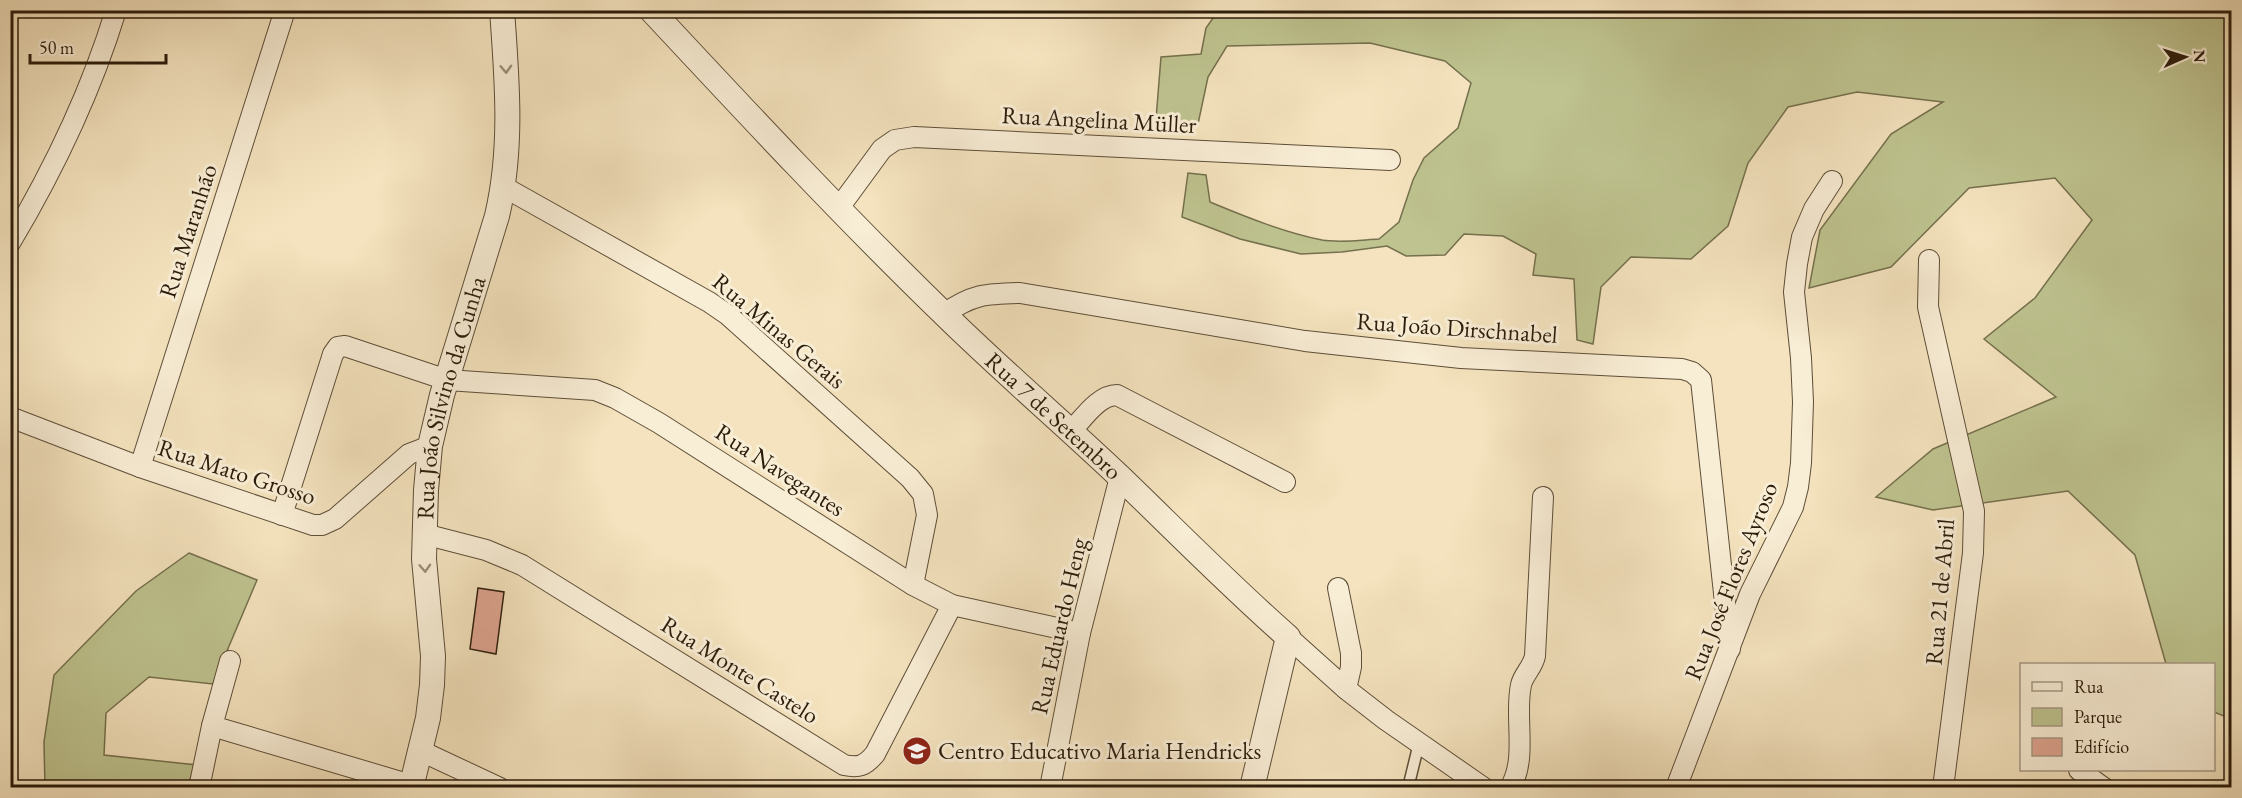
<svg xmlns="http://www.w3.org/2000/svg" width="2242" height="798" font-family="'EB Garamond',serif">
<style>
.green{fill:#bec38f;stroke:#75704d;stroke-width:1.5}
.building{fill:#dea490;stroke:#2c1c0b;stroke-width:1.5}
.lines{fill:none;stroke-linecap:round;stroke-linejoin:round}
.service-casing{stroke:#5e4e38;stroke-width:13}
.minor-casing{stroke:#5e4e38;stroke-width:22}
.tertiary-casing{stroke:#5e4e38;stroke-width:26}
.service{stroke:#f8edd5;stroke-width:10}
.minor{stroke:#f8edd5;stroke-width:20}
.tertiary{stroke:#f8edd5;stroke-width:24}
.oneway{stroke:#9c8f7a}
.labels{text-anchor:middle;stroke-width:6;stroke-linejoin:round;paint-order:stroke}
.street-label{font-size:24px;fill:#2c1c0b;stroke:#f8edd5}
.poi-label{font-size:24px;fill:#2c1c0b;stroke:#f8edd5;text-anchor:start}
</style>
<rect width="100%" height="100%" fill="#f4e3be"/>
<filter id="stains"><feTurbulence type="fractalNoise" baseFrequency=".00333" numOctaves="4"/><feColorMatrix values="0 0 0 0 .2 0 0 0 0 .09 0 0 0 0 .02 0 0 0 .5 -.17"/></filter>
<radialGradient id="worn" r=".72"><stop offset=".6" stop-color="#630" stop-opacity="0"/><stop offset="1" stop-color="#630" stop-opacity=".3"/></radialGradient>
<!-- green -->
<g class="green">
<path d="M1218,11H2231V719L2214,712V664H2166L2135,555L2068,491L1933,510L1876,497L1933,449L2056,397L1984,339L2035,298L2092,220L2055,178L1969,188L1891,267L1809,288L1820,230L1891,134L1943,102L1857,92L1788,107L1748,163L1728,226L1691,259L1631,257L1601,287L1593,344L1577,340L1574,279L1533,275L1536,254L1503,236L1464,234L1445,255L1406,256L1387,246L1342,252L1301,254L1240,239L1182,217L1188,173L1206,175L1210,202C1246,217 1283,232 1322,240C1340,243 1361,240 1379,239L1399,222L1413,180L1424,158L1458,128L1471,83L1445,61L1370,43L1227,46L1208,77L1198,124L1156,119L1161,57L1201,54L1206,28Z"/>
<polygon points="189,553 257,580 213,684 149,677 106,713 104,755 197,765 186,787 45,788 44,742 54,675 136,591"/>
</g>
<!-- building -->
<polygon class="building" points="478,588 504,592 496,654 470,649"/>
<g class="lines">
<!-- service casing -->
<g class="service-casing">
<polyline id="service" points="1408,788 1419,743"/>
</g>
<!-- minor casing -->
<g class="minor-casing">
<g id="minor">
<polyline points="504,187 709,302 728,315 910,478 923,494 927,515 913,585"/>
<polyline points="838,209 882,149 895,140 914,137 1390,160"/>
<path d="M10,243C54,169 91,92 116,10"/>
<polyline points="1929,260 1928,307 1974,511 1973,553 1943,788"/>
<path d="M944,314C973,294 985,294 1020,293L1305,341L1461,358L1682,369L1692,372L1701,380L1730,649"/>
<polyline points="10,417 140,467 313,525 322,525 335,519 409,454 430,446"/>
<path d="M1071,431C1083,419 1098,395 1117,395L1285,482"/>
<polyline points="140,467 285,10"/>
<polyline points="282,515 333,354 338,347 345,346 447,380 595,390 615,398 659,423 913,585 952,605 1080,633"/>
<path d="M424,534L486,550L522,565L844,765C859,768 865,766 875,754L952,605"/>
<polyline points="1338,588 1351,653 1351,667 1346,689"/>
<polyline points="1288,637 1346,689 1386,720 1484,788"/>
<polyline points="212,726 230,661"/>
<polyline points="421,751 500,788"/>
<polyline points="2079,770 2104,788"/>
<polyline points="199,788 212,726 411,785"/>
<polyline points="1050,788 1080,633 1120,477"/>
<path d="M1510,788C1528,758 1514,717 1521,685C1523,675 1533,667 1535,656L1543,497"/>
<polyline points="1676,788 1750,594 1793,507 1798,487 1801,463 1803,402 1801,358 1794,292 1797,264 1802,237 1814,209 1832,181"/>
</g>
</g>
<!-- tertiary casing -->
<g class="tertiary-casing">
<g id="tertiary">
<path id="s1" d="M651,10C747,113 843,216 944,314C1001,370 1062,422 1120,477C1176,531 1230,586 1288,637L1252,788"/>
<path id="s2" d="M411,788L428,718L432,685L433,656L424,559L426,490L430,446L442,395L497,216C513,148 507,79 502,10"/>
</g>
</g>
<!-- service -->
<use href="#service" class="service"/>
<!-- minor -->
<use href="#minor" class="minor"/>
<!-- tertiary -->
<use href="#tertiary" class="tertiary"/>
</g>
<!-- one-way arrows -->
<defs><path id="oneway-chevron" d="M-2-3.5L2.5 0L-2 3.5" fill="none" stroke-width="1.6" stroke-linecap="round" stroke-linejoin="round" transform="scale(1.5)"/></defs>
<g class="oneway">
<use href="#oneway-chevron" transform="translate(506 69) rotate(88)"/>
<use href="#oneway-chevron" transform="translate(425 568) rotate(87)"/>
</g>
<!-- icons -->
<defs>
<g id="school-disc" transform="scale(1.5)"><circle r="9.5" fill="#8f2418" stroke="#f8edd5"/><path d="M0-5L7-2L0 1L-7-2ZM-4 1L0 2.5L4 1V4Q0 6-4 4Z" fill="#fff"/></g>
</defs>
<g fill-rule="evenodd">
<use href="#school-disc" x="917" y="751"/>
</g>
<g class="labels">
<!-- street labels -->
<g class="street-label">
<text transform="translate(1099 120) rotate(3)" y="8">Rua Angelina Müller</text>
<text transform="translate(188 231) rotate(-72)" y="8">Rua Maranhão</text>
<text transform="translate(1457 328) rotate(4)" y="8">Rua João Dirschnabel</text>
<text transform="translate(779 331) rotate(40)" y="8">Rua Minas Gerais</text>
<text dy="8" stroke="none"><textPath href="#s2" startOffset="396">Rua João Silvino da Cunha</textPath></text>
<text dy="8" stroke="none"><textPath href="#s1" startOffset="572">Rua 7 de Setembro</textPath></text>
<text transform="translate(780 470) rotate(33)" y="8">Rua Navegantes</text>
<text transform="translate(237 472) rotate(18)" y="8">Rua Mato Grosso</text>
<text transform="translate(1731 581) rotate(-68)" y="8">Rua José Flores Ayroso</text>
<text transform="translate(1940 592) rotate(-85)" y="8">Rua 21 de Abril</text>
<text transform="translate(1059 626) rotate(-77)" y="8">Rua Eduardo Heng</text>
<text transform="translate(740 670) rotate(32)" y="8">Rua Monte Castelo</text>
</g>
<!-- poi labels -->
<g class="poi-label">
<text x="938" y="759">Centro Educativo Maria Hendricks</text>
</g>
</g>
<!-- margin -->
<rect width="2242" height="798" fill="none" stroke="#f4e3be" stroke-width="36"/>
<rect x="12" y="12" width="2218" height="774" fill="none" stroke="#2c1c0b" stroke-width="3"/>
<rect x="18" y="18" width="2206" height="762" fill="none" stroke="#2c1c0b" stroke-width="1.5"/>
<!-- legend -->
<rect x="2020" y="663" width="195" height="108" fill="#f8edd5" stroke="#a69984" stroke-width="1.5"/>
<rect x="2032" y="682" width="30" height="9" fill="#f8edd5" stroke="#a69984" stroke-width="1.5"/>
<text x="2074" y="693" font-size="18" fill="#2c1c0b">Rua</text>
<rect x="2032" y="708" width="30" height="18" fill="#bec38f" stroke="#a69984" stroke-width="1.5"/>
<text x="2074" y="723" font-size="18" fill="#2c1c0b">Parque</text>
<rect x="2032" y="738" width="30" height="18" fill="#dea490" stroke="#a69984" stroke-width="1.5"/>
<text x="2074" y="753" font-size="18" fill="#2c1c0b">Edifício</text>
<!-- north arrow -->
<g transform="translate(2185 57) rotate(87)" stroke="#f8edd5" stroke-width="4.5" paint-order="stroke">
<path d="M0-4.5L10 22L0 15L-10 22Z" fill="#2c1c0b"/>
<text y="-9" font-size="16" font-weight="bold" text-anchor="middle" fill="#2c1c0b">N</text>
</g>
<!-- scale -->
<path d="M30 54v9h136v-9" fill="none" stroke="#2c1c0b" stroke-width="3"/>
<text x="39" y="54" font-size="18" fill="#2c1c0b" stroke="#f8edd5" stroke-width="4.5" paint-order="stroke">50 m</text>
<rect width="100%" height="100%" filter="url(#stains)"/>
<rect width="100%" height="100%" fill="url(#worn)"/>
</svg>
